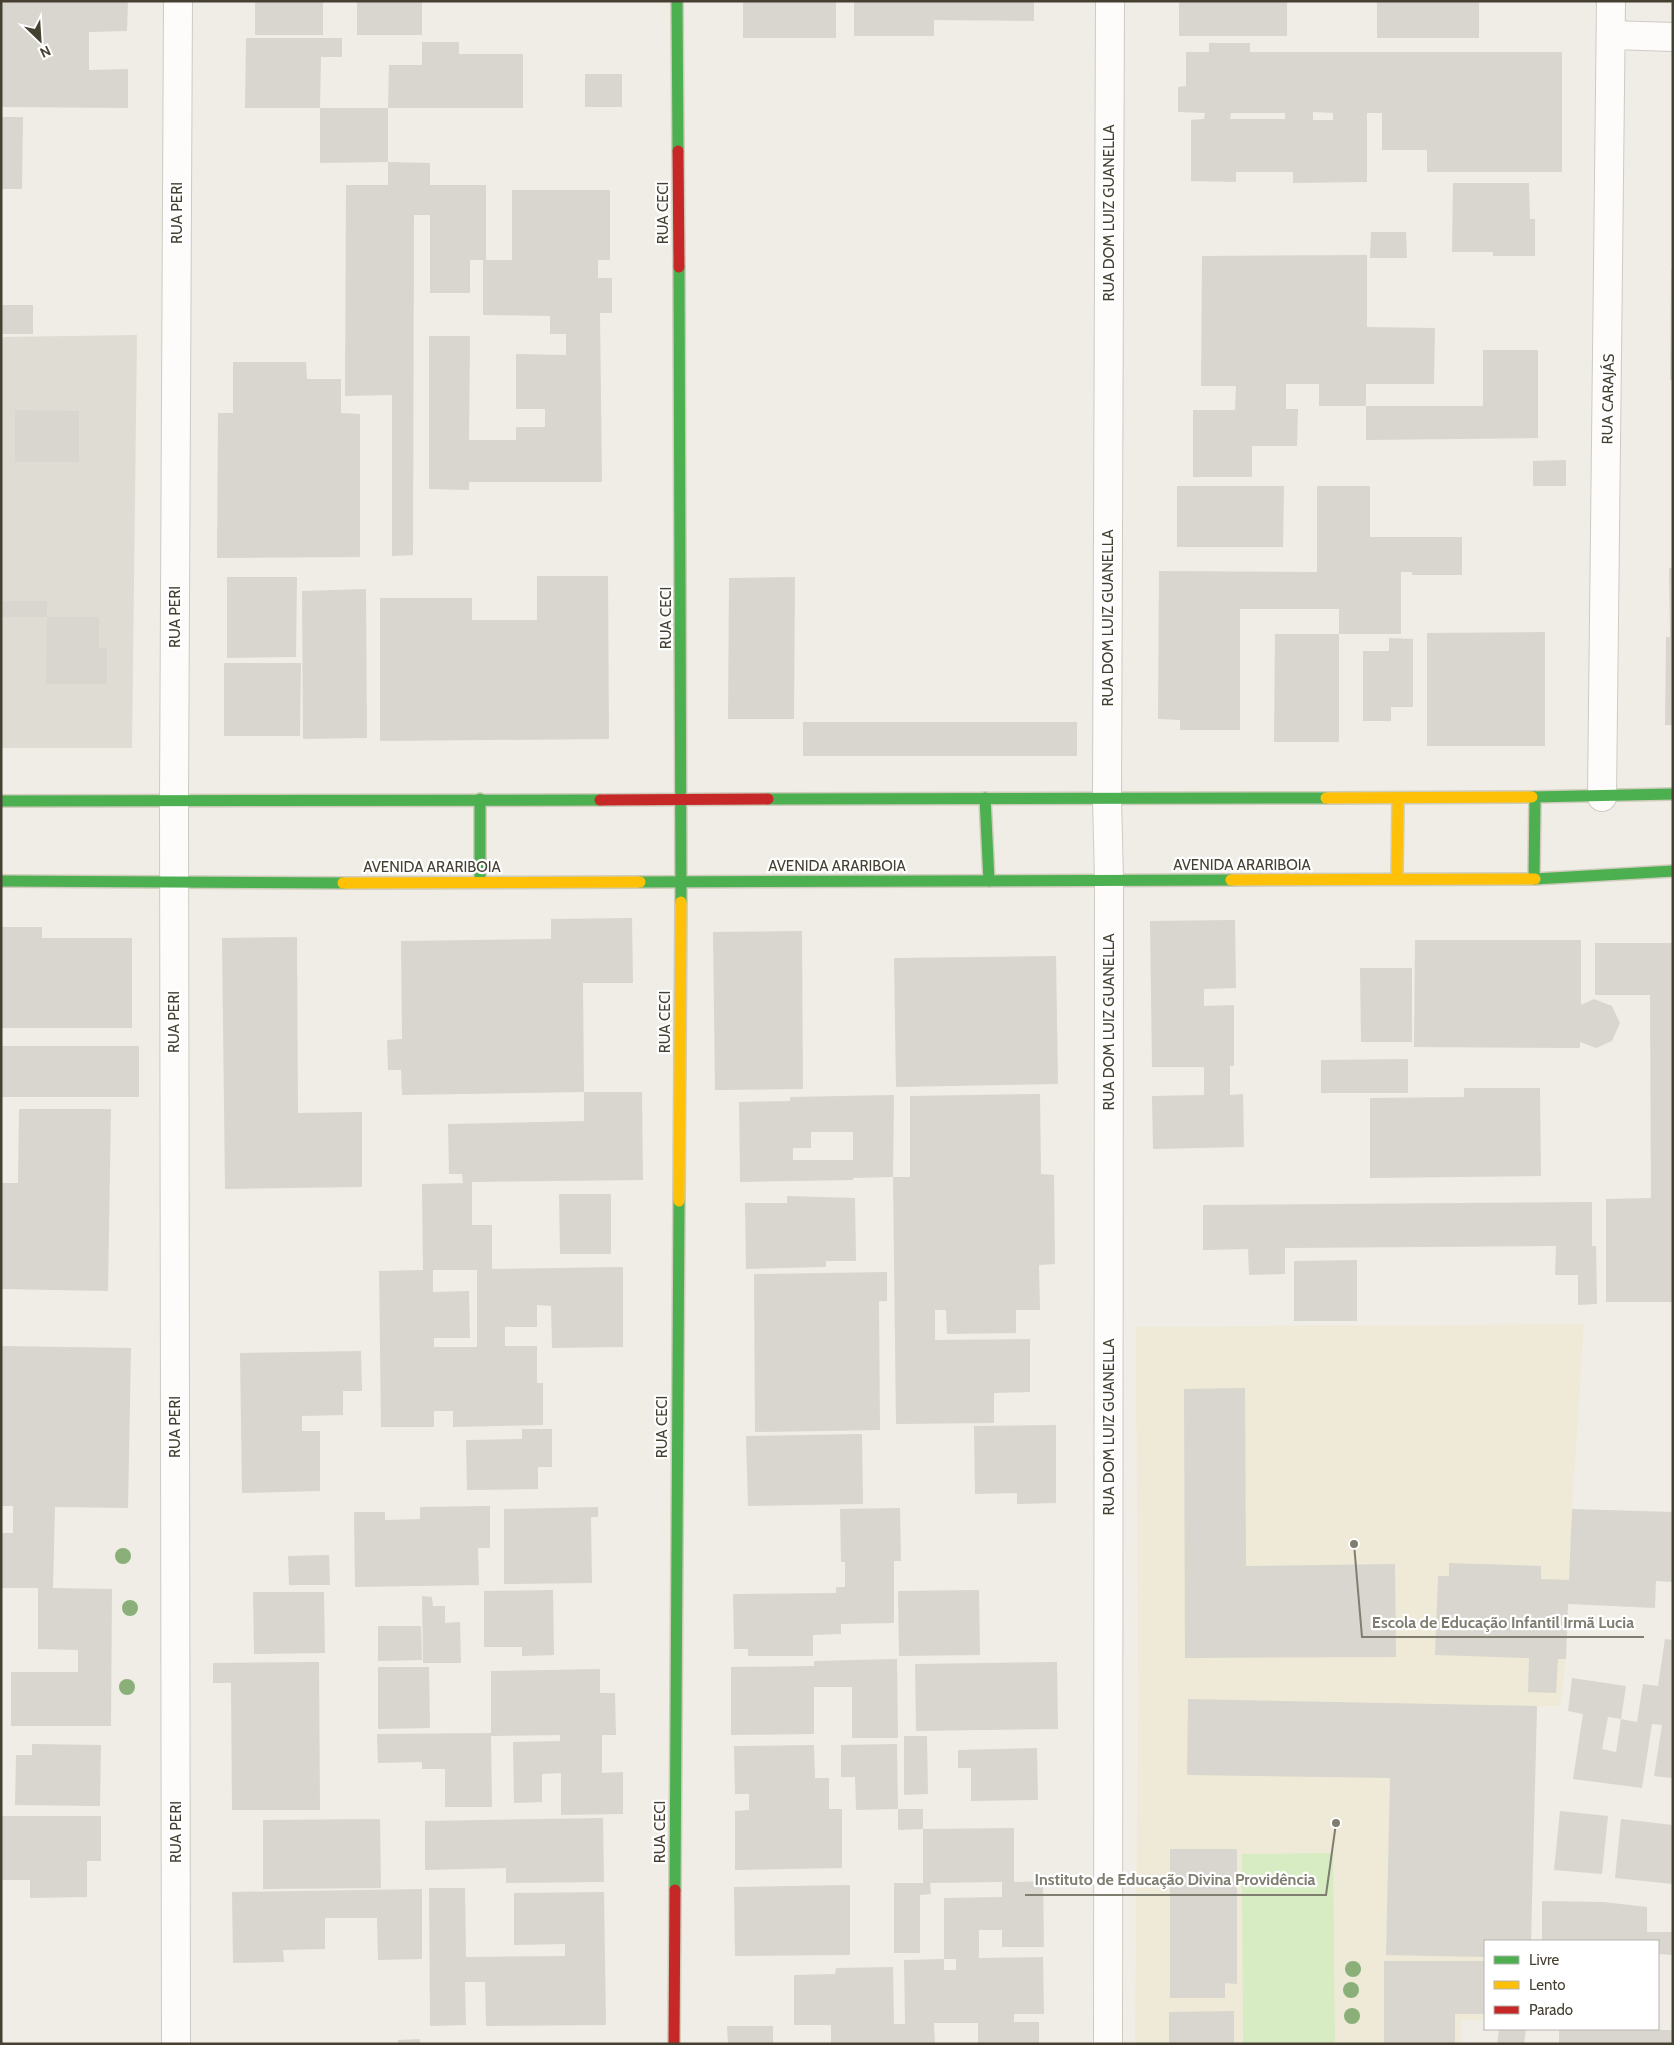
<svg xmlns="http://www.w3.org/2000/svg" width="1674" height="2045" font-family="Cabin,sans-serif">
<style>
.industrial{fill:#dfdcd4}
.education{fill:#eeead7}
.green{fill:#d7ecc3}
.building{fill:#d8d6ce;fill-rule:evenodd}
.lines{fill:none;stroke-linecap:round;stroke-linejoin:round}
.street-casing{stroke:#cdcbc4;stroke-width:30}
.fast-casing{stroke:#cfccbc;stroke-width:14}
.slow-casing{stroke:#cfccbc;stroke-width:14}
.jam-casing{stroke:#cfccbc;stroke-width:14}
.street{stroke:#fdfcfb;stroke-width:28}
.fast{stroke:#4caf50;stroke-width:11}
.slow{stroke:#ffc107;stroke-width:11}
.jam{stroke:#c62828;stroke-width:11}
.tree{fill:#8aaf79}
.labels{text-anchor:middle;stroke-width:4.5;stroke-linejoin:round;paint-order:stroke}
.street-label{font-size:15px;fill:#454032;stroke:#fff}
.leader{fill:none;stroke:#807d71;stroke-width:2}
.callout-dot{fill:#807d71;stroke:#fff;stroke-width:2}
.callout-label{font-size:16px;text-anchor:middle;font-weight:bold;fill:#807d71;stroke:#fff;stroke-width:4.5;stroke-linejoin:round;paint-order:stroke}
</style>
<rect width="100%" height="100%" fill="#efede6"/>
<!-- industrial -->
<polygon class="industrial" points="137,335 132,748 1,748 1,337"/>
<!-- education -->
<polygon class="education" points="1584,1324 1572,1509 1566,1659 1560,1706 1537,1706 1531,1941 1485,1941 1485,2020 1462,2020 1461,2044 1135,2044 1138,1698 1136,1327"/>
<!-- green -->
<polygon class="green" points="1333,1853 1335,2043 1243,2044 1242,1854"/>
<!-- building -->
<g class="building">
<polygon points="1,1 128,1 127,31 89,32 89,70 128,69 128,108 1,107"/>
<rect x="255" y="1" width="68" height="34"/>
<rect x="357" y="1" width="65" height="34"/>
<rect x="743" y="1" width="93" height="37"/>
<polygon points="854,1 1034,1 1034,21 934,20 934,36 854,36"/>
<rect x="1179" y="1" width="108" height="35"/>
<rect x="1377" y="1" width="102" height="37"/>
<polygon points="246,38 342,38 342,57 321,57 320,108 245,108"/>
<polygon points="422,42 459,42 459,54 523,54 523,108 388,108 389,65 422,65"/>
<path d="M1209,43H1250V52H1562V172H1427V150H1382V113H1367V182L1293,183V172H1236V182L1191,181V120L1204,119L1205,113L1178,112V87L1186,86V52H1209ZM1313,112L1333,113V120H1313ZM1231,113H1285V119H1230Z"/>
<rect x="585" y="74" width="37" height="33"/>
<polygon points="320,108 388,108 388,162 320,163"/>
<polygon points="1,117 23,117 22,189 1,189"/>
<polygon points="388,162 430,163 430,185 486,185 486,260 512,260 512,190 610,190 610,260 598,260 598,278 612,278 612,313 600,313 602,482 469,482 469,490 429,489 429,336 470,336 469,440 516,440 516,427 545,427 545,409 516,409 516,354 566,355 566,334 550,334 550,316 483,315 483,260 470,260 470,293 430,293 430,215 414,215 413,555 392,556 392,395 345,396 346,185 388,185"/>
<polygon points="1453,183 1529,183 1530,219 1535,219 1535,256 1493,256 1493,252 1452,252"/>
<polygon points="1371,232 1406,232 1407,258 1370,258"/>
<polygon points="1367,255 1367,327 1435,328 1434,384 1366,384 1366,406 1319,406 1319,384 1286,384 1286,409 1298,409 1297,446 1252,446 1252,477 1193,477 1193,410 1235,410 1236,386 1201,386 1202,256"/>
<polygon points="1671,270 1673,270 1673,380 1670,380"/>
<rect x="1" y="305" width="32" height="29"/>
<polygon points="1483,350 1538,350 1538,438 1366,440 1366,406 1483,406"/>
<polygon points="233,362 306,362 307,379 341,379 341,413 360,414 360,557 217,558 218,413 233,413"/>
<polygon points="15,410 79,411 79,462 15,462"/>
<polygon points="1566,460 1566,486 1533,486 1533,461"/>
<polygon points="1177,486 1284,486 1283,547 1177,547"/>
<polygon points="1317,486 1370,486 1370,537 1462,537 1462,575 1412,575 1412,572 1401,572 1401,634 1339,634 1339,742 1274,742 1275,634 1339,634 1339,609 1240,609 1240,730 1180,730 1180,720 1158,719 1159,571 1317,572"/>
<polygon points="1669,568 1673,568 1673,725 1665,725 1666,637 1670,637"/>
<polygon points="537,576 608,576 609,739 380,741 380,598 472,598 472,620 537,620"/>
<polygon points="227,577 297,577 296,657 227,658"/>
<polygon points="795,577 794,719 728,719 729,578"/>
<polygon points="366,589 367,738 303,739 302,591"/>
<polygon points="1,601 47,601 47,617 99,617 99,648 107,648 107,684 46,684 47,617 1,617"/>
<polygon points="1545,632 1545,746 1427,746 1427,633"/>
<polygon points="1389,638 1413,639 1413,707 1391,707 1391,721 1363,721 1363,651 1389,651"/>
<polygon points="224,663 301,663 300,736 224,736"/>
<rect x="803" y="722" width="274" height="34"/>
<polygon points="632,918 633,983 583,983 584,1092 402,1095 401,1070 388,1070 387,1040 402,1039 401,941 551,939 551,919"/>
<polygon points="1235,920 1236,988 1204,989 1204,1006 1234,1005 1234,1066 1230,1066 1230,1095 1243,1094 1244,1147 1153,1149 1152,1096 1204,1095 1204,1067 1152,1067 1150,921"/>
<polygon points="1,927 42,927 42,938 132,938 132,1028 1,1028"/>
<polygon points="802,931 803,1089 715,1090 713,932"/>
<polygon points="297,937 298,1113 362,1112 362,1187 225,1189 222,938"/>
<polygon points="1415,940 1581,940 1581,1005 1594,999 1612,1006 1620,1023 1612,1041 1596,1048 1580,1042 1580,1048 1414,1047"/>
<polygon points="1595,943 1673,943 1673,1302 1606,1302 1606,1199 1651,1198 1650,995 1595,995"/>
<polygon points="1056,956 1058,1084 896,1087 894,958"/>
<polygon points="1360,968 1412,968 1412,1042 1361,1042"/>
<rect x="1" y="1046" width="138" height="51"/>
<polygon points="1408,1059 1408,1093 1321,1093 1321,1060"/>
<polygon points="1464,1088 1540,1088 1541,1176 1370,1178 1370,1098 1464,1097"/>
<path d="M584,1092H642L643,1180L472,1182V1225H492V1269L623,1267V1347L552,1348L551,1306L537,1305V1327H505V1346H537V1383H543V1425L453,1427V1411H434V1427H381L379,1271L423,1270L422,1184L463,1183L462,1174H449L448,1124L584,1121ZM433,1270H477V1347H434V1338H470L469,1291L433,1292Z"/>
<polygon points="1040,1094 1041,1174 1054,1175 1055,1264 1039,1265 1040,1310 1016,1310 1016,1333 947,1334 946,1310 935,1310 935,1340 1030,1339 1030,1392 994,1393 994,1423 896,1424 893,1177 910,1177 910,1096"/>
<path d="M894,1095L893,1177L853,1178V1180L740,1182L739,1102L790,1101V1097ZM811,1132H853V1160H793V1148H811Z"/>
<polygon points="19,1109 111,1109 108,1291 1,1289 1,1183 18,1183"/>
<polygon points="559,1194 611,1194 611,1254 560,1254"/>
<polygon points="787,1196 855,1198 856,1261 826,1261 826,1267 746,1269 745,1203 787,1203"/>
<polygon points="1592,1202 1592,1246 1596,1246 1597,1304 1578,1305 1578,1275 1555,1275 1556,1246 1285,1248 1285,1274 1249,1275 1248,1249 1203,1250 1203,1205"/>
<polygon points="1357,1260 1357,1321 1294,1321 1294,1261"/>
<polygon points="887,1272 887,1301 879,1301 880,1430 755,1432 754,1274"/>
<polygon points="1,1346 131,1348 128,1508 55,1507 53,1588 112,1589 111,1726 11,1726 11,1672 78,1672 78,1650 38,1649 38,1588 1,1588 1,1533 13,1533 13,1506 1,1506"/>
<polygon points="361,1351 362,1391 343,1391 343,1415 302,1416 302,1431 320,1431 320,1491 242,1493 240,1353"/>
<polygon points="1245,1388 1246,1566 1395,1564 1396,1657 1185,1658 1184,1389"/>
<polygon points="1056,1425 1056,1503 1017,1504 1017,1493 975,1494 974,1426"/>
<polygon points="522,1429 552,1429 552,1467 538,1467 538,1489 467,1490 466,1440 522,1439"/>
<polygon points="862,1434 863,1504 748,1506 746,1436"/>
<polygon points="490,1506 490,1548 478,1548 479,1585 355,1587 354,1512 385,1512 385,1520 420,1519 420,1507"/>
<polygon points="598,1507 598,1517 591,1517 592,1583 504,1584 504,1509"/>
<polygon points="900,1508 901,1561 894,1561 894,1623 841,1624 841,1634 813,1635 813,1656 748,1656 748,1649 734,1649 733,1594 836,1593 836,1587 845,1587 845,1562 841,1562 840,1509"/>
<polygon points="1572,1509 1673,1512 1673,1582 1656,1581 1655,1608 1568,1604 1566,1659 1558,1659 1556,1693 1528,1692 1529,1658 1435,1655 1438,1576 1449,1576 1449,1563 1541,1566 1541,1579 1569,1580"/>
<polygon points="329,1555 330,1585 289,1585 288,1556"/>
<polygon points="553,1590 554,1655 522,1656 522,1647 484,1647 484,1591"/>
<polygon points="979,1590 980,1655 899,1656 898,1591"/>
<polygon points="253,1592 324,1592 325,1653 254,1654"/>
<polygon points="422,1596 432,1597 433,1606 445,1606 445,1623 460,1622 461,1663 423,1663"/>
<polygon points="378,1626 421,1626 422,1660 378,1661"/>
<polygon points="1665,1639 1673,1640 1673,1778 1654,1776 1662,1725 1652,1724 1642,1788 1573,1779 1583,1714 1568,1711 1572,1678 1626,1686 1621,1719 1608,1717 1602,1749 1616,1752 1621,1719 1637,1722 1643,1684 1658,1686"/>
<polygon points="897,1659 898,1738 852,1738 852,1687 814,1687 814,1734 731,1735 731,1667 814,1666 814,1661"/>
<polygon points="319,1662 320,1810 232,1810 231,1683 213,1683 213,1663"/>
<polygon points="1057,1662 1058,1729 916,1731 915,1664"/>
<polygon points="378,1667 429,1667 430,1728 378,1729"/>
<polygon points="600,1669 600,1693 615,1693 616,1735 602,1735 602,1773 623,1772 623,1814 561,1815 561,1773 542,1774 542,1802 514,1803 513,1742 560,1741 560,1735 491,1736 492,1807 445,1807 445,1769 422,1769 422,1762 378,1763 377,1734 491,1733 491,1671"/>
<polygon points="1188,1699 1537,1706 1531,1941 1485,1941 1485,1957 1386,1955 1390,1778 1187,1775"/>
<polygon points="904,1736 927,1736 928,1794 904,1795"/>
<polygon points="32,1744 101,1745 100,1806 15,1805 16,1755 32,1755"/>
<polygon points="897,1744 898,1809 856,1810 855,1777 841,1777 841,1745"/>
<polygon points="814,1745 815,1778 829,1778 829,1809 842,1809 842,1868 735,1870 735,1811 749,1810 749,1794 735,1794 734,1746"/>
<polygon points="1037,1748 1038,1800 971,1801 971,1768 958,1768 958,1750"/>
<polygon points="898,1809 923,1809 923,1829 898,1830"/>
<polygon points="1560,1811 1608,1816 1602,1874 1554,1870"/>
<polygon points="1,1816 101,1816 101,1861 87,1861 87,1897 30,1898 30,1880 1,1880"/>
<polygon points="603,1818 604,1882 506,1883 506,1868 425,1870 425,1821"/>
<polygon points="380,1819 381,1888 263,1889 263,1820"/>
<polygon points="1621,1819 1673,1825 1673,1884 1615,1878"/>
<polygon points="1014,1828 1014,1882 1043,1881 1044,1947 1002,1947 1002,1930 979,1930 979,1958 1043,1957 1044,2014 1014,2014 1014,2022 1039,2022 1039,2044 978,2044 978,2023 934,2023 935,2044 831,2044 831,2025 794,2025 794,1975 835,1974 836,1968 893,1967 894,2024 905,2024 904,1960 944,1959 944,1970 956,1970 956,1959 944,1959 944,1898 1002,1897 1002,1882 930,1883 931,1894 920,1895 920,1953 894,1953 894,1883 923,1883 923,1829"/>
<polygon points="1170,1849 1237,1849 1237,1984 1225,1983 1225,1998 1170,1998"/>
<polygon points="850,1885 850,1955 735,1956 734,1887"/>
<polygon points="429,1888 465,1888 466,1957 565,1956 565,1944 514,1945 514,1893 604,1892 606,2025 486,2026 485,1982 465,1982 466,2025 430,2026"/>
<polygon points="422,1889 422,1959 378,1960 377,1918 325,1918 325,1949 283,1950 284,1962 233,1963 232,1892"/>
<polygon points="1542,1901 1603,1902 1647,1907 1647,1932 1673,1932 1673,1955 1658,1954 1658,1941 1542,1941"/>
<polygon points="1384,1961 1485,1961 1485,2014 1455,2014 1455,2044 1384,2044"/>
<polygon points="1234,2011 1234,2044 1169,2044 1169,2012"/>
<polygon points="727,2026 773,2026 773,2044 728,2044"/>
<polygon points="1499,2029 1526,2029 1524,2044 1497,2044"/>
<polygon points="1559,2029 1673,2030 1673,2044 1559,2044"/>
<polygon points="420,2039 420,2044 398,2044 398,2040"/>
</g>
<g class="lines">
<!-- street casing -->
<g class="street-casing">
<g id="street">
<polyline points="1612,35 1673,37"/>
<polyline points="1602,797 1611,1"/>
<polyline points="176,2044 174,800 178,1"/>
<polyline points="1108,2044 1109,880 1107,798 1110,1"/>
</g>
</g>
<!-- fast casing -->
<g class="fast-casing">
<g id="fast">
<polyline points="677,1 678,151"/>
<polyline points="679,267 681,902"/>
<polyline points="1532,797 1673,794"/>
<polyline points="985,798 989,881"/>
<polyline points="480,799 480,882"/>
<polyline points="768,799 1326,798"/>
<polyline points="1,801 600,800"/>
<polyline points="1534,879 1535,797"/>
<polyline points="1535,879 1673,871"/>
<polyline points="1,881 343,883"/>
<polyline points="640,882 1231,880"/>
<polyline points="675,1890 679,1201"/>
</g>
</g>
<!-- slow casing -->
<g class="slow-casing">
<g id="slow">
<polyline points="1326,798 1532,797"/>
<polyline points="1397,879 1398,798"/>
<polyline points="1231,880 1535,879"/>
<polyline points="343,883 640,882"/>
<polyline points="679,1201 681,902"/>
</g>
</g>
<!-- jam casing -->
<g class="jam-casing">
<g id="jam">
<polyline points="678,151 679,267"/>
<polyline points="600,800 768,799"/>
<polyline points="674,2044 675,1890"/>
</g>
</g>
<!-- street -->
<use href="#street" class="street"/>
<!-- fast -->
<use href="#fast" class="fast"/>
<!-- slow -->
<use href="#slow" class="slow"/>
<!-- jam -->
<use href="#jam" class="jam"/>
</g>
<!-- trees -->
<g class="tree">
<circle cx="123" cy="1556" r="8"/>
<circle cx="130" cy="1608" r="8"/>
<circle cx="127" cy="1687" r="8"/>
<circle cx="1353" cy="1969" r="8"/>
<circle cx="1351" cy="1990" r="8"/>
<circle cx="1352" cy="2016" r="8"/>
</g>
<g class="labels">
<!-- street labels -->
<g class="street-label">
<text transform="translate(177 213) rotate(-90)" y="5">RUA PERI</text>
<text transform="translate(663 213) rotate(-90)" y="5">RUA CECI</text>
<text transform="translate(1109 213) rotate(-90)" y="5">RUA DOM LUIZ GUANELLA</text>
<text transform="translate(1608 399) rotate(-89)" y="5">RUA CARAJÁS</text>
<text transform="translate(175 617) rotate(-90)" y="5">RUA PERI</text>
<text transform="translate(666 618) rotate(-90)" y="5">RUA CECI</text>
<text transform="translate(1108 618) rotate(-90)" y="5">RUA DOM LUIZ GUANELLA</text>
<text x="1242" y="870">AVENIDA ARARIBOIA</text>
<text x="837" y="871">AVENIDA ARARIBOIA</text>
<text x="432" y="872">AVENIDA ARARIBOIA</text>
<text transform="translate(174 1022) rotate(-90)" y="5">RUA PERI</text>
<text transform="translate(665 1022) rotate(-90)" y="5">RUA CECI</text>
<text transform="translate(1109 1022) rotate(-90)" y="5">RUA DOM LUIZ GUANELLA</text>
<text transform="translate(175 1427) rotate(-90)" y="5">RUA PERI</text>
<text transform="translate(662 1427) rotate(-90)" y="5">RUA CECI</text>
<text transform="translate(1109 1427) rotate(-90)" y="5">RUA DOM LUIZ GUANELLA</text>
<text transform="translate(176 1832) rotate(-90)" y="5">RUA PERI</text>
<text transform="translate(660 1832) rotate(-90)" y="5">RUA CECI</text>
</g>
</g>
<!-- callouts -->
<path class="leader" d="M1354 1544L1362 1637H1644M1336 1823L1326 1895H1025"/>
<g class="callout-dot">
<circle cx="1354" cy="1544" r="5"/>
<circle cx="1336" cy="1823" r="5"/>
</g>
<g class="callout-label">
<text x="1503" y="1628">Escola de Educação Infantil Irmã Lucia</text>
<text x="1175" y="1885">Instituto de Educação Divina Providência</text>
</g>
<!-- border -->
<rect width="1674" height="2045" fill="none" stroke="#454032" stroke-width="5"/>
<!-- legend -->
<rect x="1484" y="1940" width="175" height="90" fill="#ffffff" stroke="#b5b3ad"/>
<rect x="1494" y="1956" width="25" height="8" fill="#4caf50" stroke="#b5b3ad"/>
<text x="1529" y="1965" font-size="15" fill="#454032">Livre</text>
<rect x="1494" y="1981" width="25" height="8" fill="#ffc107" stroke="#b5b3ad"/>
<text x="1529" y="1990" font-size="15" fill="#454032">Lento</text>
<rect x="1494" y="2006" width="25" height="8" fill="#c62828" stroke="#b5b3ad"/>
<text x="1529" y="2015" font-size="15" fill="#454032">Parado</text>
<!-- north arrow -->
<g transform="translate(40 40) rotate(155)" stroke="#ffffff" stroke-width="4" paint-order="stroke">
<path d="M0-4L9 19L0 12L-9 19Z" fill="#454032"/>
<text y="-8" font-size="14" font-weight="bold" text-anchor="middle" fill="#454032">N</text>
</g>
</svg>
